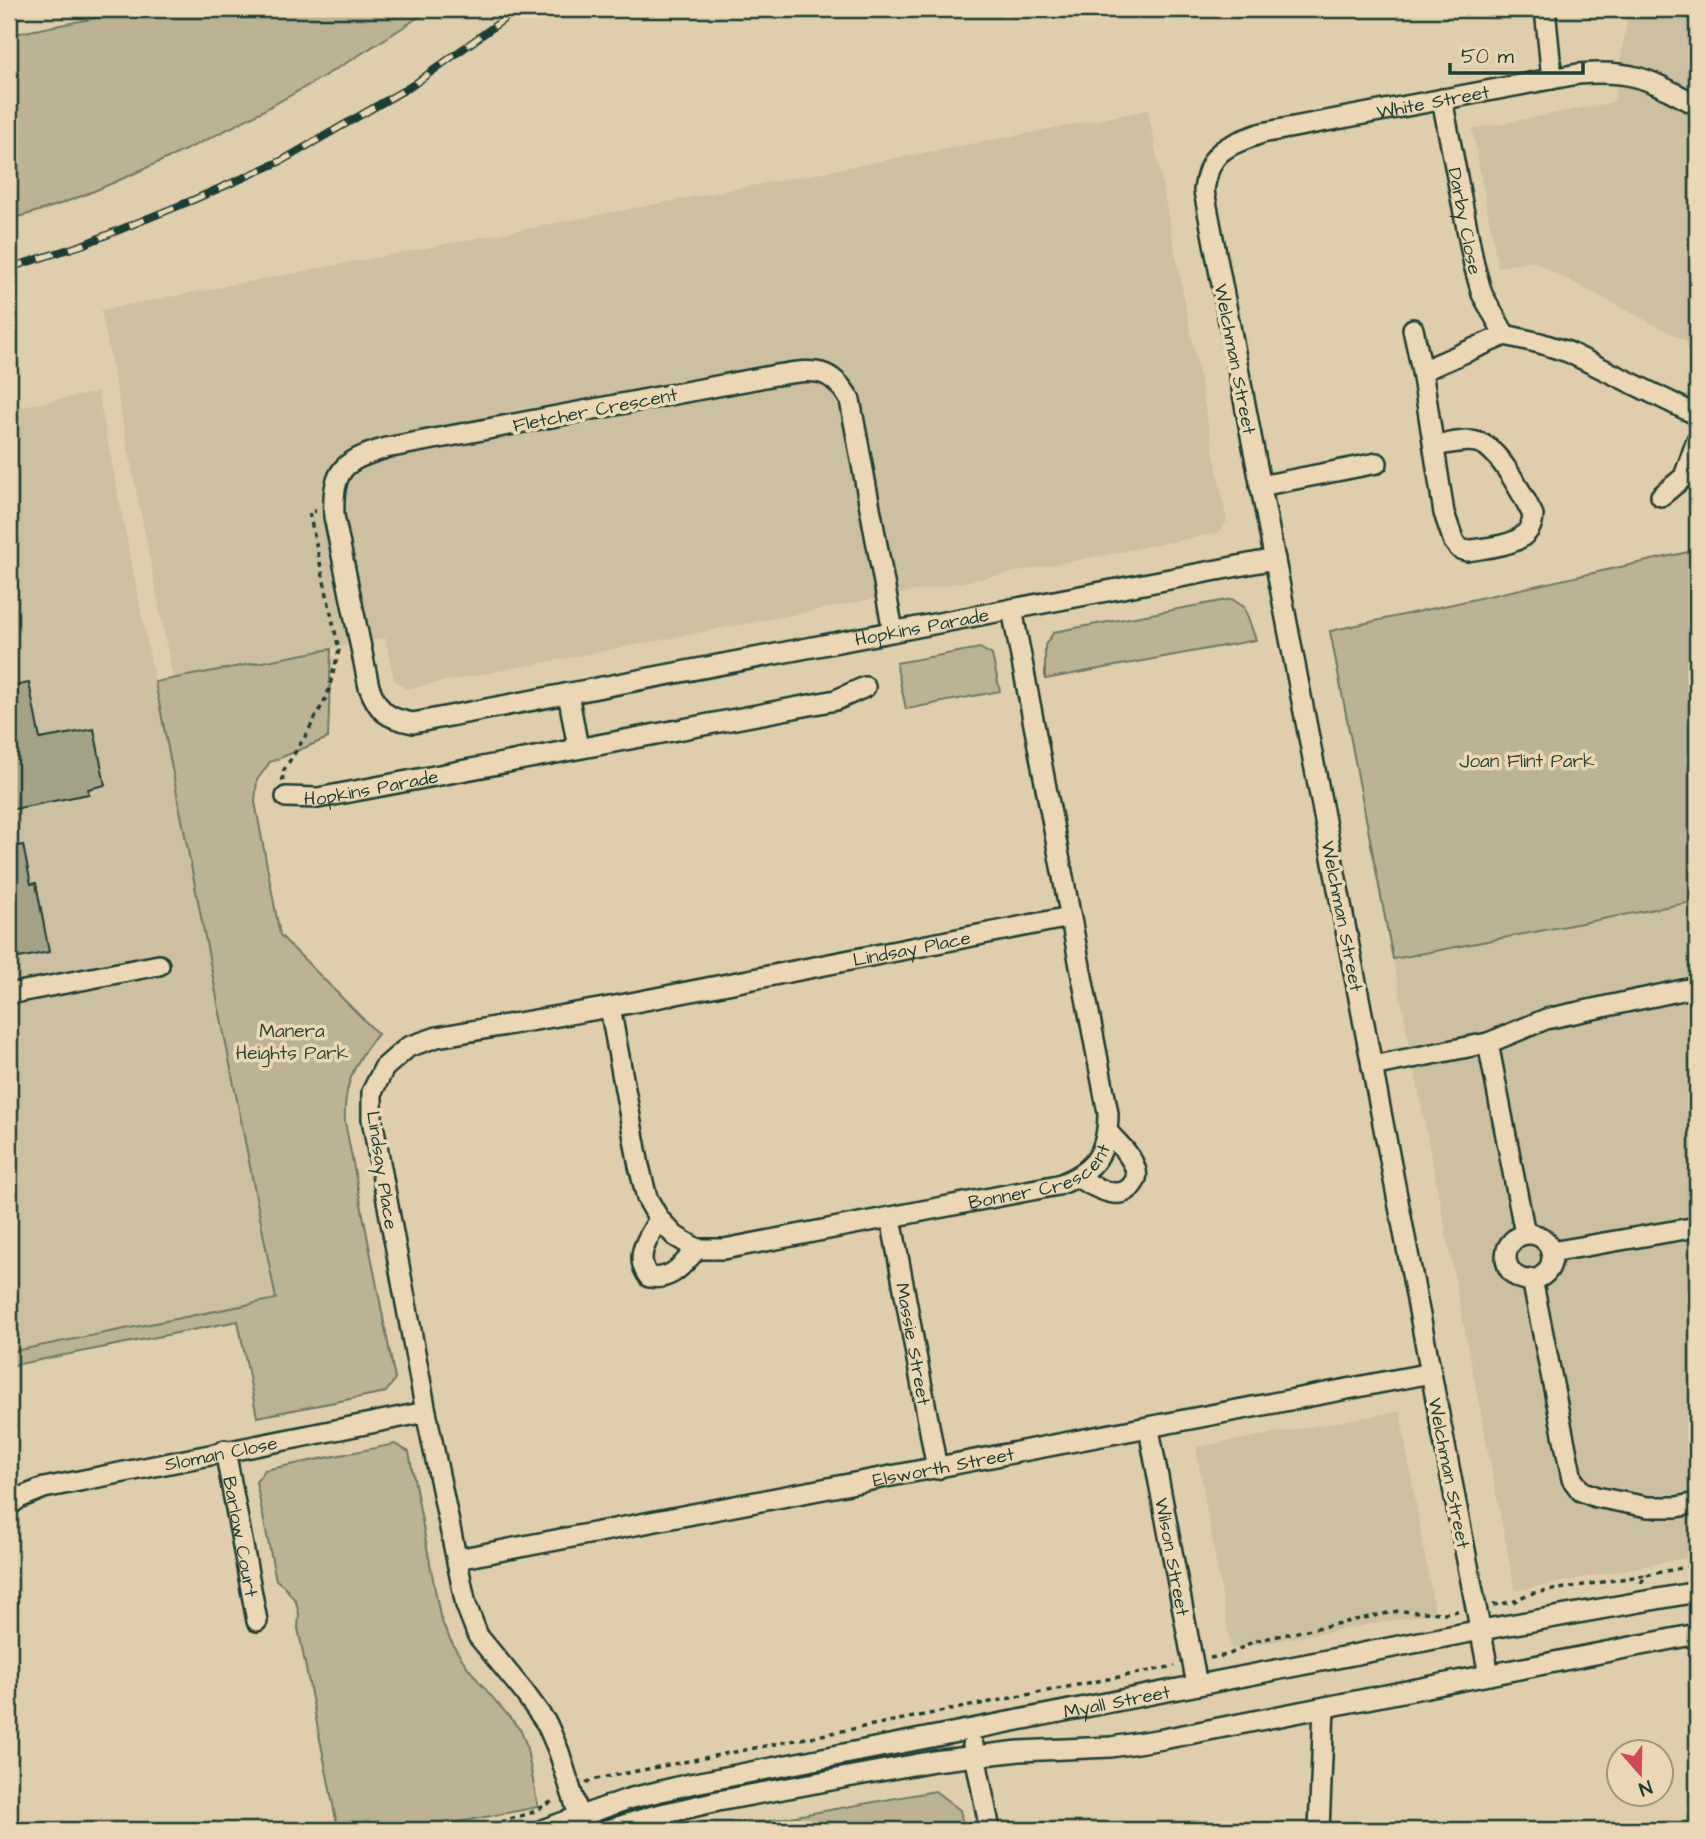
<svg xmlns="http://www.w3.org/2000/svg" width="1706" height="1839" font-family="'Architects Daughter',sans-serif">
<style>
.built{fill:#cdc0a2}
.green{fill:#bcb397;stroke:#6e7866;stroke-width:2}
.building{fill:#a3a188;stroke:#1f3d34;stroke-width:2}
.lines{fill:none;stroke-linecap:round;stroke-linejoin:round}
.minor-casing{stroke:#1f3d34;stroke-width:24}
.path{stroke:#1f3d34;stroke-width:3.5;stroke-dasharray:5 5;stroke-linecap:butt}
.minor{stroke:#ebd7b5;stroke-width:19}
.rail-casing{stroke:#1f3d34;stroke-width:8}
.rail{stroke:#ebd7b5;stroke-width:5;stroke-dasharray:16;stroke-linecap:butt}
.labels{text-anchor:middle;stroke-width:7;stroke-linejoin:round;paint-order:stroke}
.street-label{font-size:19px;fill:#1f3d34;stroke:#ebd7b5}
.park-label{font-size:19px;fill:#2f493e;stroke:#ebd7b5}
</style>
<rect width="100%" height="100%" fill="#dfcead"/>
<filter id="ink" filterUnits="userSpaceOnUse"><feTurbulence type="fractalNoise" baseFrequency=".0143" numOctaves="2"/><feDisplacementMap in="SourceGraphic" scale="14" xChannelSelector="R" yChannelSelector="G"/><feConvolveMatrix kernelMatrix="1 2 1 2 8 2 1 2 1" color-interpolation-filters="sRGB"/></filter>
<g filter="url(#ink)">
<!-- built -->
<g class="built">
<polygon points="1677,9 1697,9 1697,347 1532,261 1498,267 1472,129 1614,102 1627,18"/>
<polygon points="1148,110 1227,521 1219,533 406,689 394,680 385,638 173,679 101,310"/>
<polygon points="98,392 276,1299 9,1352 9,409"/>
<polygon points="1697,901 1697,1556 1515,1591 1393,959"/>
<polygon points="1400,1411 1435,1613 1231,1649 1196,1447"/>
<polygon points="9,1777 19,1830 9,1830"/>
</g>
<!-- green -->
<g class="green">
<path d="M142,9H431C341,69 248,123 148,167C103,188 57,208 9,219V35Z"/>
<polygon points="1697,550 1697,901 1393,959 1330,631"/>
<polygon points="1232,599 1244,607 1256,640 1045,679 1045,645 1054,632"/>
<polygon points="980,648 992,655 1000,691 906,709 896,663"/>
<path d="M331,649L328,738L270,762L257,780L255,802L280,935L378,1034C355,1060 343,1086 345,1122L395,1379L386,1392L257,1417L238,1321L9,1366V1352L276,1299L155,682Z"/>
<path d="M395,1444L409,1452L440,1616C455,1661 492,1695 521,1731L526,1744L538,1807L417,1830H338L298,1628L299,1614L296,1602L284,1586L276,1580L256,1482L265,1470Z"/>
<polygon points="935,1791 960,1810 964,1830 718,1830"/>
</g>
<!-- building -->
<g class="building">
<polygon points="29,683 40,739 94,729 105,785 88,789 89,794 9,810 9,687"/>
<polygon points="23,845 31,884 36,883 49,952 9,960 9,848"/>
</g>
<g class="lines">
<!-- minor casing -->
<g class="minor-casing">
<g id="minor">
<polyline points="1545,9 1552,79"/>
<path id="s1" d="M1442,99L1474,265L1482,294L1505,335"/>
<polyline points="1413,329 1422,371"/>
<path d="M1435,446C1448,444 1467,438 1480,443C1499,449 1524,497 1533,515C1532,547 1492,546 1467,551L1460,549L1454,542L1444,513L1422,371L1505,335L1540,343L1568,352L1697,415"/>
<polyline points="1260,486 1377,463"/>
<polyline points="1661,496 1684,477 1697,440"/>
<path id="s2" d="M893,631L850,400C830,365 813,370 776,375L386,448C343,461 332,469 334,516L369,687C379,712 386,718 413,723L1275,559"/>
<polyline points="568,693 578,748"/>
<path id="s3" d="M286,797L318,798L836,700L865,687"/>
<polyline points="9,994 159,965"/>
<path id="s4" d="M610,1007L639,1166L647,1198L659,1219L675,1236L697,1249H724L1058,1185C1095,1172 1108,1152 1108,1113L1012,609"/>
<polyline points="1488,1043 1546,1019 1697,987"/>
<polyline points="1372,1066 1488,1043 1525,1234"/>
<path d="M1078,1178C1094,1186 1120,1204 1133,1184C1137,1179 1137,1173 1135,1168C1131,1154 1117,1143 1108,1132"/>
<path id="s5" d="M891,1218L937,1469"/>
<path d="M659,1219C648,1239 633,1256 649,1277C672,1281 683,1264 697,1249"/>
<circle cx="1529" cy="1257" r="23"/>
<polyline points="1551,1252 1697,1227"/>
<polyline points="1532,1279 1572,1479 1581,1491 1596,1497 1648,1507 1677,1507 1697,1503"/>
<path id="s6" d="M1149,1429L1197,1685"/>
<path id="s7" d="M225,1450L257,1621"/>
<path id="s8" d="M9,1506L19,1498L44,1488L426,1412"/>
<path id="s9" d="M457,1559L1431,1373"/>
<path id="s10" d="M1489,1675L1204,191C1209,150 1226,146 1262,133L1578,74C1633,69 1650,80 1697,105"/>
<polyline points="973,1745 990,1830"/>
<path id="s11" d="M579,1816L559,1752L547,1724L524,1692L478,1636L466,1605L426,1412L372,1119V1092L384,1068L408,1047L437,1037L610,1007L1070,917"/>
<path id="s12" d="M542,1830L628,1799L690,1784L1481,1630L1697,1592"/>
<polyline points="608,1830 653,1816 718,1801 934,1761 1019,1751 1111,1747 1163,1739 1697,1634"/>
<polyline points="1319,1830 1324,1708"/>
</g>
</g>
<!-- path -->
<g class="path">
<polyline points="283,781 282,773 306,735 327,696 339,650 309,512 316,511"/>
<polyline points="1641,1583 1646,1575 1697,1565"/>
<polyline points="1493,1605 1513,1602 1528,1594 1646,1575"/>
<polyline points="1210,1658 1228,1655 1254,1641 1398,1611 1444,1613 1458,1611"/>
<polyline points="586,1783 591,1780 1175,1666"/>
<polyline points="472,1830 531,1813 555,1800"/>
</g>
<!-- minor -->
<use href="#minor" class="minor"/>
<!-- rail casing -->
<g class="rail-casing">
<polyline id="rail" points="9,268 82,245 193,200 281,161 413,85 518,9"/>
</g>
<!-- rail -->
<use href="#rail" class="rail"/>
</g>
</g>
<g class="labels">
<!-- street labels -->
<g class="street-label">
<text dy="7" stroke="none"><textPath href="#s10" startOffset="1774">White Street</textPath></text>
<text dy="7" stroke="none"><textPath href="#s1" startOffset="124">Darby Close</textPath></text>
<text transform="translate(1236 359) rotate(79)" y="7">Welchman Street</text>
<text transform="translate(595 409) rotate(-11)" y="7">Fletcher Crescent</text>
<text dy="7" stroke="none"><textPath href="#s2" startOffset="1568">Hopkins Parade</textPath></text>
<text dy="7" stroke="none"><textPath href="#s3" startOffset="86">Hopkins Parade</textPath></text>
<text transform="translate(1343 916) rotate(79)" y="7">Welchman Street</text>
<text dy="7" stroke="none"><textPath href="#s11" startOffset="1337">Lindsay Place</textPath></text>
<text transform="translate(383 1170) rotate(81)" y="7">Lindsay Place</text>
<text dy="7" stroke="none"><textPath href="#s4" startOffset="621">Bonner Crescent</textPath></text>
<text dy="7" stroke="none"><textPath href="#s5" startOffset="128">Massie Street</textPath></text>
<text dy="7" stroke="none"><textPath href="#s8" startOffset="220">Sloman Close</textPath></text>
<text dy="7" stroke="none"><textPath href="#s9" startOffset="495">Elsworth Street</textPath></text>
<text transform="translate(1450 1473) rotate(79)" y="7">Welchman Street</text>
<text dy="7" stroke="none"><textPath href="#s7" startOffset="88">Barlow Court</textPath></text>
<text dy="7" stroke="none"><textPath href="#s6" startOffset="130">Wilson Street</textPath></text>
<text dy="7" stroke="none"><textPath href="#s12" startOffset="590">Myall Street</textPath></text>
</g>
<!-- park labels -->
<g class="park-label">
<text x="1527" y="767">Joan Flint Park</text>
<text x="292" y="1037">Manera<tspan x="292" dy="22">Heights Park</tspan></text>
</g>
</g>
<!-- margin -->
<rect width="1706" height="1839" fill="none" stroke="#ebd7b5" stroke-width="35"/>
<rect x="18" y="18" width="1671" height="1804" fill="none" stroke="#1f3d34" stroke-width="2.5" filter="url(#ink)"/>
<!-- north arrow -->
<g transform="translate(1640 1773) rotate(160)"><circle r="33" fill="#ebd7b5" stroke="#999981" stroke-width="2"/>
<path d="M0-5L12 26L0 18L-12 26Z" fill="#d1495b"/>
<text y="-10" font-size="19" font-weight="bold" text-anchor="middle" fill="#1f3d34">N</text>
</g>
<!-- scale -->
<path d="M1450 63v10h133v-10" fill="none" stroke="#1f3d34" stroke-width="3.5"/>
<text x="1461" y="63" font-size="21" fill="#1f3d34" stroke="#ebd7b5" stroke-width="5" paint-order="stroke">50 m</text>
</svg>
